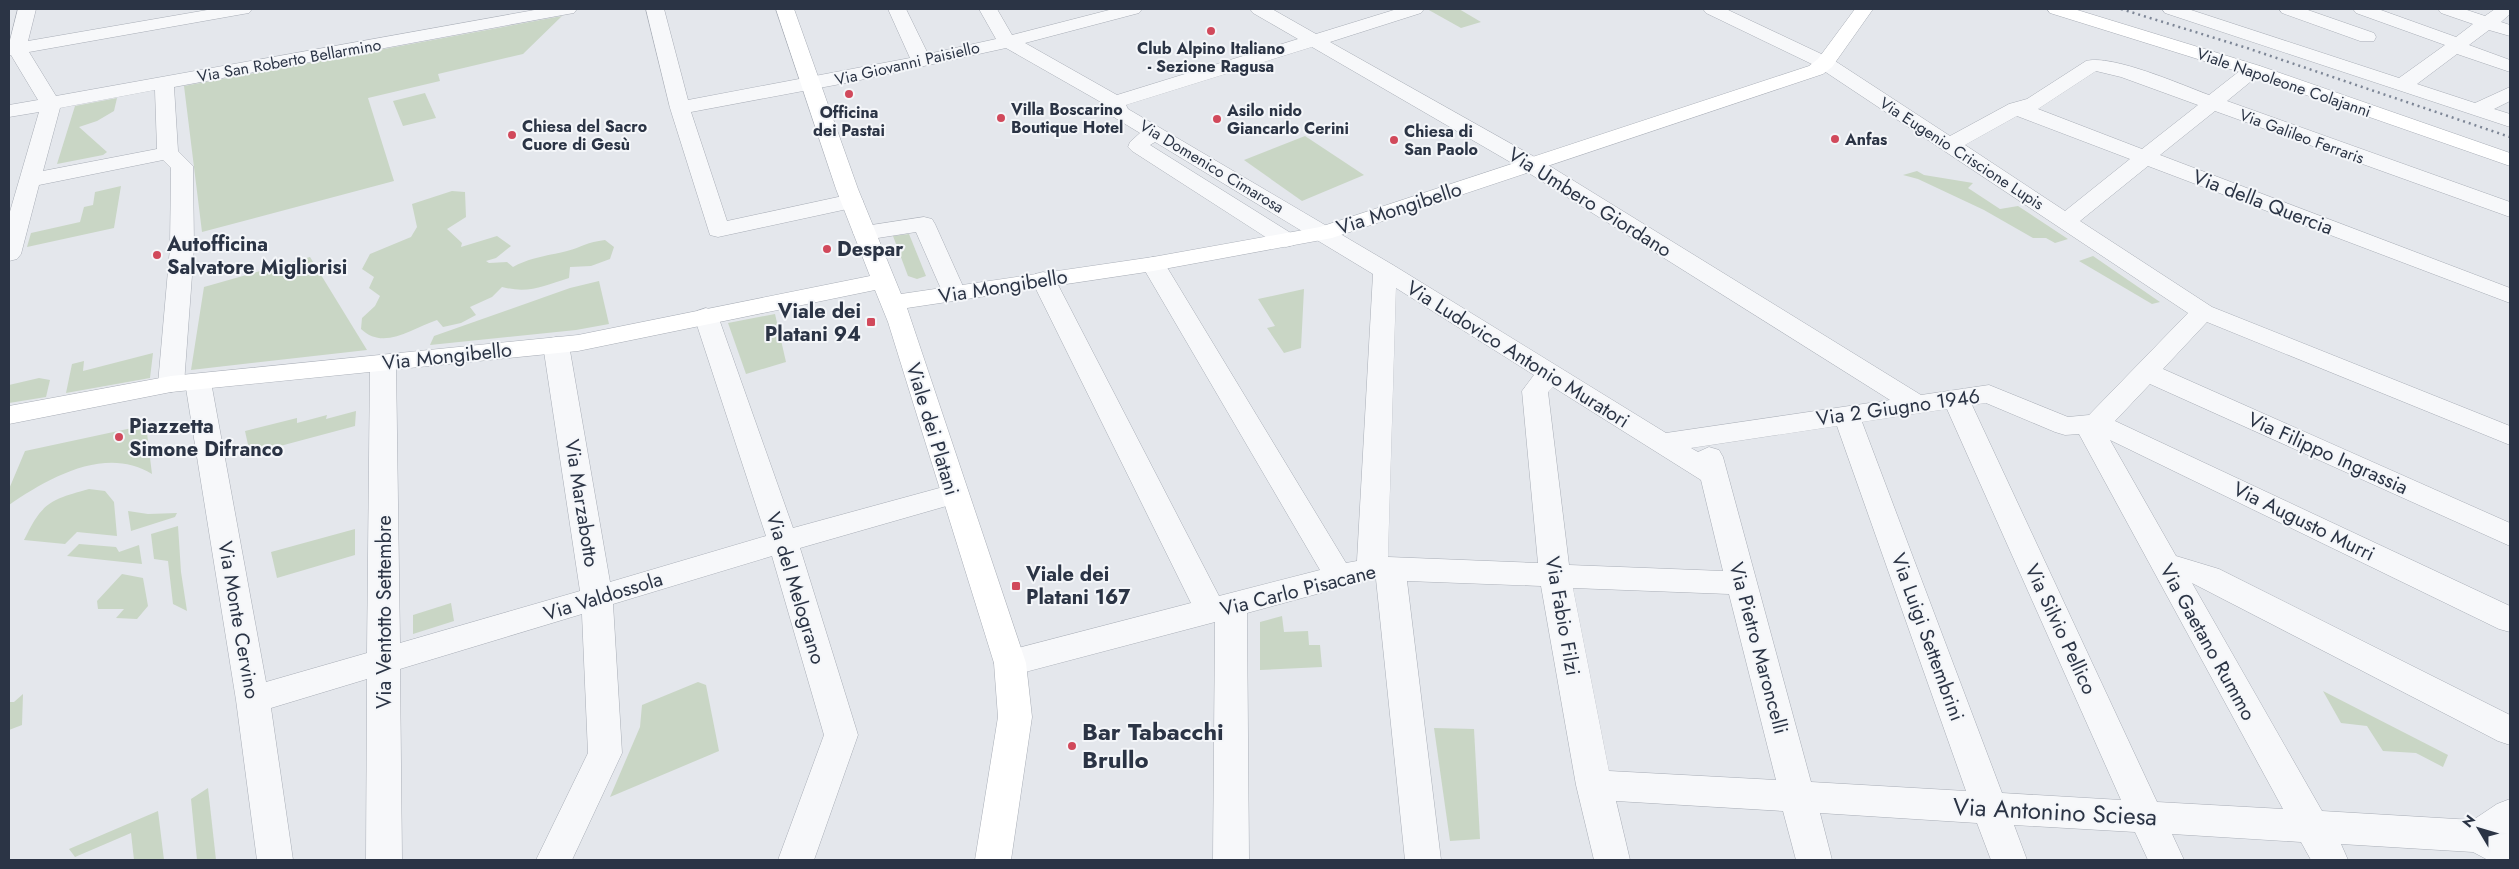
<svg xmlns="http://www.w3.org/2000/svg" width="2519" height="869" font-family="Jost,sans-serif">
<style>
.green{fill:#c9d6c5}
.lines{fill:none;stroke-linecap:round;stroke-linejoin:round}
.street-casing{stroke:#a9aeb7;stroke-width:1}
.secondary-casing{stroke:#a9aeb7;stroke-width:1}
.street{fill:#f7f8fa;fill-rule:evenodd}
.secondary{fill:#fff;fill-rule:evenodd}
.rail{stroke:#7d8696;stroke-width:2.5;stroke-dasharray:2 4;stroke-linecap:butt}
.poi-dot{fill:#d1495b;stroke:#f4f6f9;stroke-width:2}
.labels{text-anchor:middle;stroke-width:4;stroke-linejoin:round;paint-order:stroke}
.far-poi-label{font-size:16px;font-weight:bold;fill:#2b3445;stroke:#f4f6f9;text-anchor:start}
.far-street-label{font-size:16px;fill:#2b3445;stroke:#f4f6f9}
.street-label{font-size:20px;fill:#2b3445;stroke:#f4f6f9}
.poi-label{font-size:20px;font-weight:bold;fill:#2b3445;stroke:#f4f6f9;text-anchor:start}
.near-poi-label{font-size:24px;font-weight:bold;fill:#2b3445;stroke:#f4f6f9;text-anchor:start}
.near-street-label{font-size:24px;fill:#2b3445;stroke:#f4f6f9}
</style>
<rect width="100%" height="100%" fill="#e4e7ec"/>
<!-- green -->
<g class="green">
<polygon points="1427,9 1459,9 1481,22 1461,28"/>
<polygon points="562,16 523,54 438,74 440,81 368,98 394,181 202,232 184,86"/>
<polygon points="425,93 436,118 403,126 393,101"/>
<polygon points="117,98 114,111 97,121 79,127 107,152 103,155 57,164 75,106"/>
<polygon points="1305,136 1364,175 1302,201 1244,160"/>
<polygon points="1917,171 1924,175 1973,183 1968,188 2000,209 2018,206 2068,239 2055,243 2046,238 2033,238 1984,210 1918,179 1903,175"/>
<polygon points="121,186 114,228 27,247 31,233 80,222 84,207 93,205 95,192"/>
<path d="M452,191L465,192L466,217L447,229L462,243L461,247L497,236L511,246L496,258L486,261L489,263L507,262L513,267C531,257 547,256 567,251C582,247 587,242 605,240L614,247L610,259L591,266L570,267L569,278C543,286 529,294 502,287L492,297L470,307L476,315L461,323L443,327L437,320C412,328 384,351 361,329L362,318L375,306L380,296L369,288L374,277L362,269L370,254L411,237L417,227L412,204Z"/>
<polygon points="909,234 926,276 917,279 908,276 893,236"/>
<polygon points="2093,256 2160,302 2152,304 2079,261"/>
<polygon points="310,257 367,350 191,370 204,287"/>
<polygon points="599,281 609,324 576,330 430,345 434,336 570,288"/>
<polygon points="1304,289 1301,348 1284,353 1267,328 1275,326 1258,299"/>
<polygon points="775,314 786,362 746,374 728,323"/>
<polygon points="153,353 150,378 66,393 72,364 84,361 83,371"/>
<polygon points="39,378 50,380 46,397 9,403 9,385"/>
<polygon points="356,411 355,426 250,454 245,431 297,418 297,423 327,415 326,419"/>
<path d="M146,425L152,474C106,445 48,478 9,505V489L25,451Z"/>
<path d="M89,489L105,491L114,502L117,536L77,532L65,544L24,540C42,503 49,500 89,489Z"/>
<polygon points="128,511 148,514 177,513 175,517 131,531"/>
<polygon points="178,526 181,572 187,611 173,604 168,561 154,559 151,534"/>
<polygon points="355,529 355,555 277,578 271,552"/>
<polygon points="79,544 116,547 119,552 139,545 142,564 67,556"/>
<polygon points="122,574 143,578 148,606 137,619 116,618 124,609 98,609 97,601"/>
<polygon points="451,603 454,621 413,634 413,615"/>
<polygon points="1282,616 1284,632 1308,631 1309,645 1320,645 1322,667 1260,670 1260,622"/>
<polygon points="698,682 706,685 719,751 610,797 640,727 642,705"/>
<polygon points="2323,691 2448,755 2443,767 2416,753 2383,751 2367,726 2341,723"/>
<polygon points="23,694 22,725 9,730 9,702 14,702"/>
<polygon points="1434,728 1474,729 1480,839 1450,841"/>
<polygon points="208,788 216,860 197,860 191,799"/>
<polygon points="158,811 164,860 134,860 131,833 75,857 69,849"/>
</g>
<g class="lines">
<!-- street casing -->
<g class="street-casing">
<g id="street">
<path d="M18,9H36L28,41L213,9H252L249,13L243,14L29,52L56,96L540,9H577L574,13L568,14L174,87L178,151L193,166L194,248L184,384L180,390L171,392L162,390L158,384L170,248L171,168L163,160L39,185L21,254L17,259L9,261V215L39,112L9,117V105L38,100L11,55L9,56V44ZM155,90L157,149L43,171L60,108Z"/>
<path d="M646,9H664L688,100L910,58L888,9H906L928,54L996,39L979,9H997L1012,35L1113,9H1142L1139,13L1025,43L1117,95L1298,39L1253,13L1250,9H1272L1316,34L1397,9H1424L1421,13L1330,42L1540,160L1921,395L1989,385L2068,417L2089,415L2188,313L1818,67L1706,13L1703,9H1726L1832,59L1950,136L2009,104L2027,99L2086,61C2112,54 2182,85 2209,95L2246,66H2260L2263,70L2260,74L2227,101L2510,202V217L2215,111L2160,155L2510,288V303L2148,166L2080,221L2212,307L2510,426V445L2207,322L2163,369L2510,523V546L2150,384L2115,421L2510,606V632L2499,629L2110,440L2176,556L2219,569L2510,715V745L2498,741L2192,583L2322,811L2473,820L2497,804L2510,799V860H2488L2473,852L2341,844L2348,860H2311L2301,842L2172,834L2184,860H2148L2135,832L2014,825L2027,860H1991L1977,823L1820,813L1832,860H1796L1783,811L1616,801L1630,860H1594L1576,785L1541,586L1407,581L1441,860H1405L1376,579H1372L1247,613L1249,860H1213L1215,622L1010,676L998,672L994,663L998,654L1010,650L1191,603L1031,279L1035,274L1043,272L1051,274L1055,279L1219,596L1320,570L1141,264L1145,259L1153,257L1161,259L1165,264L1346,563L1357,561L1373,274L1155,142L1150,145L1294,235L1298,240L1294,245L1286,247L1278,245L1132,151L1128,147L1130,142L1140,133L1112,116L1106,105L1006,48L851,82L691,112L727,221L852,194L860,196L863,201L860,206L852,208L718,237L710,235L670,108ZM1312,47L1524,170L1890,400L1666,433L1393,265L1128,109L1126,105ZM2096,71L2121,77L2198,105L2142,149L2038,109ZM2017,116L2130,159L2065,211L1965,145ZM1396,288L1534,375L1522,391L1538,563L1388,557ZM1553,387L1701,480L1723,571L1569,565L1548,392ZM1986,403L2055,432L2065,435L2079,434L2283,809L2157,802L1972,405ZM1947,409L2121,800L2002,793L1862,422ZM1837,426L1966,791L1811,782L1723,457L1719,450L1709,447L1698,452L1691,448ZM1573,588L1729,594L1776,780L1609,771Z"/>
<polygon points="2162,9 2188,9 2399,78 2445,45 2356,13 2353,9 2378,9 2456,37 2473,24 2441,13 2438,9 2464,9 2485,16 2495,9 2510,9 2510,14 2501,22 2510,25 2510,36 2489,30 2469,45 2510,60 2510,72 2457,54 2417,84 2475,103 2510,87 2510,101 2494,109 2510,114 2510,127 2165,13"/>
<polygon points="2279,9 2305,9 2374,33 2376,37 2374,41 2360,41 2282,13"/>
<polygon points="924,217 932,219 935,224 966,293 963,298 954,300 945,298 916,232 865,240 857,238 853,233 857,228 865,226"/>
<polygon points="706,308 715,311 718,316 793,528 954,484 964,487 968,494 964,501 800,548 858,735 814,860 778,860 824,735 772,556 613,604 622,753 572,860 536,860 588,753 582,614 400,669 402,860 366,860 367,679 271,708 293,860 257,860 236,700 185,382 189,376 198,374 207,376 211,382 266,682 367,653 370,363 374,357 383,355 392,357 396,363 400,643 580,591 543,345 547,339 556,337 565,339 569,345 610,582 766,536 694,316 697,311"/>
</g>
</g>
<!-- secondary casing -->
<g class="secondary-casing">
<g id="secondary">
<polygon points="776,9 794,9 858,189 901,294 1153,257 1320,227 1809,66 1818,59 1855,9 1873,9 1832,67 1823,74 1332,238 1153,271 907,308 1026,663 1032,717 1011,860 975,860 998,717 994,663 888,322 875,290 578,351 171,392 9,424 9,406 171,376 578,335 870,276 836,189"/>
<polygon points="2047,9 2074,9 2260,66 2510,153 2510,166 2246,74 2050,13"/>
</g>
</g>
<!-- street -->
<use href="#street" class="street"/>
<!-- secondary -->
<use href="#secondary" class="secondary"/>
<!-- rail -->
<polyline class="rail" points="2121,9 2247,48 2510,137"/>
</g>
<!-- markers -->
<g class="poi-dot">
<circle cx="1211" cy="31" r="5"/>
<circle cx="849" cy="94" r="5"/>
<circle cx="1001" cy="118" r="5"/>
<circle cx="1217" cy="119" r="5"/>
<circle cx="512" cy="135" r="5"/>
<circle cx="1835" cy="139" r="5"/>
<circle cx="1394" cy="140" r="5"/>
<circle cx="827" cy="249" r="5"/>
<circle cx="157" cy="255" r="5"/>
<rect x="866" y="317" width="10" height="10" rx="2.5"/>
<circle cx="119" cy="437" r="5"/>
<rect x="1011" y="581" width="10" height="10" rx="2.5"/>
<circle cx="1072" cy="746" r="5"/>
</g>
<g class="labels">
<!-- far-poi labels -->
<g class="far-poi-label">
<text x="1211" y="54" text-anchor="middle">Club Alpino Italiano<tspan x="1211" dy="18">- Sezione Ragusa</tspan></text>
<text x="1011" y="115">Villa Boscarino<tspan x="1011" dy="18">Boutique Hotel</tspan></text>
<text x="1227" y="116">Asilo nido<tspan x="1227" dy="18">Giancarlo Cerini</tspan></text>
<text x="849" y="118" text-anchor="middle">Officina<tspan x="849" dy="18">dei Pastai</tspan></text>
<text x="522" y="132">Chiesa del Sacro<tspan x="522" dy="18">Cuore di Gesù</tspan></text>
<text x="1404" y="137">Chiesa di<tspan x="1404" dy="18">San Paolo</tspan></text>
<text x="1845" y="145">Anfas</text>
</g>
<!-- far-street labels -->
<g class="far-street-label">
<text transform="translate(289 60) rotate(-10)" y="6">Via San Roberto Bellarmino</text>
<text transform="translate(907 63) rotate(-13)" y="6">Via Giovanni Paisiello</text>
<text transform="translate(2284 82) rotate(19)" y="6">Viale Napoleone Colajanni</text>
<text transform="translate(2302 136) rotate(20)" y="6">Via Galileo Ferraris</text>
<text transform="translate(1962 153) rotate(33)" y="6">Via Eugenio Criscione Lupis</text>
<text transform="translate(1212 166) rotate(31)" y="6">Via Domenico Cimarosa</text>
</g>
<!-- street labels -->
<g class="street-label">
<text transform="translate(1590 202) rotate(32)" y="7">Via Umbero Giordano</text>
<text transform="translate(2263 202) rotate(21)" y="7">Via della Quercia</text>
<text transform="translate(1399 208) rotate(-18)" y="7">Via Mongibello</text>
<text transform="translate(1003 286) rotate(-9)" y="7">Via Mongibello</text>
<text transform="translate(1518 354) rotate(32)" y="7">Via Ludovico Antonio Muratori</text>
<text transform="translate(447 356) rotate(-6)" y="7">Via Mongibello</text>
<text transform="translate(1898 407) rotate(-8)" y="7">Via 2 Giugno 1946</text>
<text transform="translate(933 429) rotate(73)" y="7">Viale dei Platani</text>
<text transform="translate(2328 453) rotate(24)" y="7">Via Filippo Ingrassia</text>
<text transform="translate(582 503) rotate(81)" y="7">Via Marzabotto</text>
<text transform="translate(2304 521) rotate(26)" y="7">Via Augusto Murri</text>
<text transform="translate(796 588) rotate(73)" y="7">Via del Melograno</text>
<text transform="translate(1298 590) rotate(-14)" y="7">Via Carlo Pisacane</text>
<text transform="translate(603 596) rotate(-17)" y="7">Via Valdossola</text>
<text transform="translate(384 612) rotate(-90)" y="7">Via Ventotto Settembre</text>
<text transform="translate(1563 616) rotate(80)" y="7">Via Fabio Filzi</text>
<text transform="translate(239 620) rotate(80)" y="7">Via Monte Cervino</text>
<text transform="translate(2061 629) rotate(65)" y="7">Via Silvio Pellico</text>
<text transform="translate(1928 637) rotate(70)" y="7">Via Luigi Settembrini</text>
<text transform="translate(2208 642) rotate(61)" y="7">Via Gaetano Rummo</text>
<text transform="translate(1759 648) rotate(75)" y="7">Via Pietro Maroncelli</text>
</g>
<!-- poi labels -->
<g class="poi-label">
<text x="167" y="251">Autofficina<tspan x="167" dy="23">Salvatore Migliorisi</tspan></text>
<text x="837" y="256">Despar</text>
<text x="861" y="318" text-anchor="end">Viale dei<tspan x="861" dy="23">Platani 94</tspan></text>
<text x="129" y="433">Piazzetta<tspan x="129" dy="23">Simone Difranco</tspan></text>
<text x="1026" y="581">Viale dei<tspan x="1026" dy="23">Platani 167</tspan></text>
</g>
<!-- near-poi labels -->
<g class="near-poi-label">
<text x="1082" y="740">Bar Tabacchi<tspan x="1082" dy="28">Brullo</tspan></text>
</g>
<!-- near-street labels -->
<g class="near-street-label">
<text transform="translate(2055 812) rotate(3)" y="8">Via Antonino Sciesa</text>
</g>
</g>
<!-- border -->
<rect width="2519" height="869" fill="none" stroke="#2b3445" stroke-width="20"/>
<!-- north arrow -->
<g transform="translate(2479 829) rotate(308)" stroke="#f4f6f9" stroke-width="4" paint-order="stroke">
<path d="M0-4L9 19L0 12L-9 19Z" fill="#2b3445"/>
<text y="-8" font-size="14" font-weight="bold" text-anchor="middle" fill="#2b3445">N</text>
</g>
</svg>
